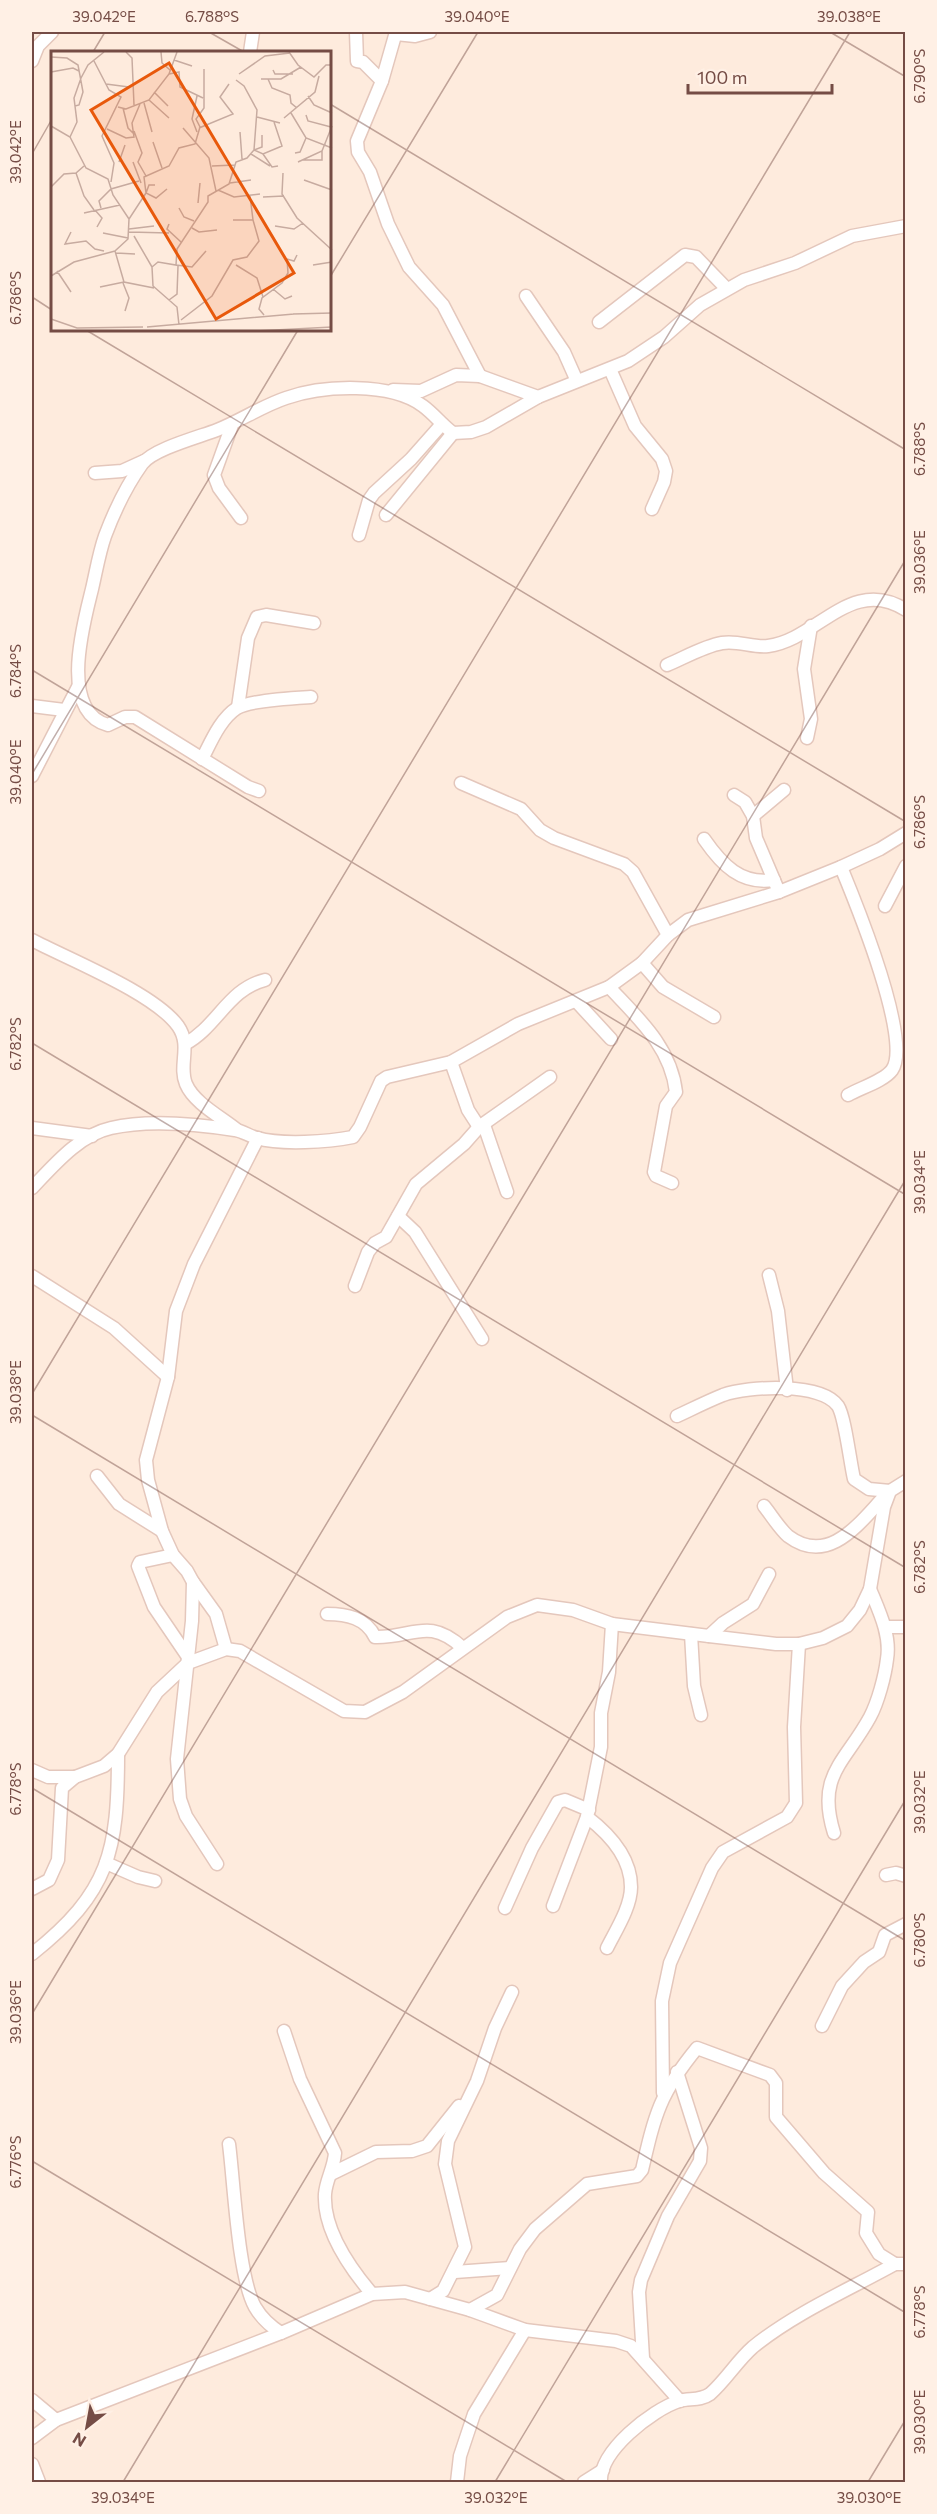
<svg xmlns="http://www.w3.org/2000/svg" width="937" height="2514" font-family="Commissioner,sans-serif">
<style>
.lines{fill:none;stroke-linecap:round;stroke-linejoin:round}
.street-casing{stroke:#e4c7bc;stroke-width:15}
.street{stroke:#fff;stroke-width:12}
.ticks{fill:none;stroke:#754c45;stroke-width:1.5;stroke-opacity:0.45}
.inset-road{fill:none;stroke:#c7aba0;stroke-width:1.5}
.view{fill:#e8590c;fill-opacity:0.15;stroke:#e8590c;stroke-width:3}
.inset-edge{fill:none;stroke:#754c45;stroke-width:3}
.neatline{fill:none;stroke:#754c45;stroke-width:2}
.ticks-label{font-size:15px;text-anchor:middle;fill:#754c45}
</style>
<rect width="100%" height="100%" fill="#feebdd"/>
<g class="lines">
<!-- street casing -->
<g class="street-casing">
<g id="street">
<polyline points="356,32 357,61 363,62 382,81"/>
<polyline points="396,32 382,81 357,141 358,152 370,172 388,224 409,267 443,305 480,376"/>
<polyline points="396,34 415,36 430,32"/>
<polyline points="250,52 253,32"/>
<polyline points="32,61 38,46 52,32"/>
<polyline points="526,296 564,352 576,379"/>
<polyline points="599,322 685,255 696,257 726,288"/>
<polyline points="610,369 635,426 662,459 666,471 664,482 652,509"/>
<polyline points="393,390 421,391 456,375 480,376 538,397"/>
<polyline points="232,425 214,475 219,488 241,518"/>
<polyline points="95,473 122,471 144,461"/>
<polyline points="386,515 453,433"/>
<polyline points="359,535 369,500 374,493 411,459 442,424"/>
<path d="M667,665C684,658 704,646 722,643C738,640 753,648 768,646C817,640 851,575 906,610"/>
<polyline points="32,706 64,710"/>
<polyline points="238,707 248,638 257,617 266,615 314,623"/>
<polyline points="807,738 811,719 804,669 811,626"/>
<path d="M202,759C211,742 220,719 237,708C251,700 294,698 311,697"/>
<polyline points="32,776 79,685"/>
<polyline points="461,783 521,809 540,830 554,838 624,864 633,872 668,935"/>
<path d="M259,791L248,787L135,717H125L108,725C58,711 84,622 92,589C96,572 99,553 105,536C114,512 127,485 142,464C153,449 199,437 217,430C240,421 262,406 286,398C323,385 391,382 423,406C434,414 442,425 453,433L471,432L486,427L538,397L628,361L664,337L700,305L744,280L795,263L852,236L906,226"/>
<polyline points="734,795 745,802 753,816 756,838 779,892"/>
<polyline points="753,816 784,790"/>
<path d="M704,839C722,865 741,885 774,880"/>
<path d="M841,867C855,901 913,1041 892,1070C884,1081 860,1088 848,1095"/>
<polyline points="885,906 906,866"/>
<path d="M32,940C70,960 154,993 178,1026C192,1046 178,1065 186,1084C194,1103 221,1117 237,1130"/>
<polyline points="642,963 663,987 714,1017"/>
<path d="M609,987C638,1018 671,1047 676,1092L666,1106L654,1172L656,1176L672,1183"/>
<polyline points="576,1001 611,1039"/>
<path d="M185,1044C217,1027 228,989 265,980"/>
<polyline points="451,1062 468,1110 479,1127 550,1077"/>
<polyline points="484,1125 507,1192"/>
<polyline points="32,1128 92,1136"/>
<path d="M32,1188C54,1165 79,1135 111,1128C149,1119 197,1124 235,1130C243,1131 249,1136 257,1138C281,1145 328,1142 353,1137L360,1127L381,1081L387,1077L451,1062L518,1024L609,987L642,963L668,935L688,920L779,892L841,867L880,849L906,833"/>
<polyline points="398,1216 415,1232 482,1339"/>
<polyline points="769,1275 778,1311 787,1390"/>
<polyline points="32,1276 114,1328 168,1377"/>
<polyline points="355,1286 368,1252 375,1243 386,1237 416,1184 464,1144 479,1127"/>
<path d="M677,1416C692,1409 708,1401 723,1395C748,1386 822,1382 838,1406C845,1417 850,1462 854,1479L869,1489L890,1491"/>
<polyline points="97,1476 119,1504 162,1531"/>
<path d="M764,1506C772,1516 779,1528 788,1536C829,1567 860,1522 885,1496"/>
<polyline points="173,1555 140,1562 138,1566 154,1607 188,1657"/>
<polyline points="193,1582 216,1614 226,1649"/>
<path d="M327,1614C347,1614 366,1618 375,1637C413,1638 428,1616 463,1648"/>
<polyline points="885,1627 906,1627"/>
<polyline points="691,1634 694,1686 701,1715"/>
<polyline points="709,1636 723,1623 753,1604 769,1574"/>
<polyline points="32,1770 48,1777 75,1777"/>
<path d="M587,1817C608,1833 631,1857 631,1887C631,1907 616,1930 607,1948"/>
<path d="M834,1833C816,1775 845,1763 870,1717C878,1702 885,1676 887,1659C891,1635 879,1611 870,1589"/>
<polyline points="106,1863 138,1877 155,1881"/>
<polyline points="217,1864 186,1816 180,1799 177,1759 192,1621 193,1582 187,1571 173,1555 162,1531 148,1480 146,1460 168,1377 176,1311 194,1264 258,1138"/>
<polyline points="886,1875 896,1873 906,1876"/>
<polyline points="32,1889 49,1880 58,1860 62,1788 75,1777 104,1766 118,1754 157,1692 188,1663 226,1649 240,1651 344,1711 365,1712 403,1692 507,1617 537,1605 573,1610 612,1624 709,1636 776,1644 799,1644 823,1638 847,1626 860,1610 870,1589 884,1507 890,1491 906,1481"/>
<polyline points="553,1906 587,1817 601,1747 601,1713 609,1672 612,1624"/>
<polyline points="505,1908 532,1848 558,1802 565,1800 589,1810"/>
<path d="M32,1954C110,1892 118,1851 118,1754"/>
<polyline points="822,2026 842,1986 864,1962 879,1952 885,1935 906,1924"/>
<path d="M284,2031L300,2079L335,2153C334,2168 326,2180 325,2194C323,2230 350,2268 372,2294"/>
<polyline points="663,2093 662,2001 670,1963 712,1868 723,1852 787,1817 796,1803 794,1727 799,1644"/>
<path d="M229,2144C234,2182 238,2277 255,2307C262,2319 270,2326 281,2333"/>
<polyline points="331,2174 376,2152 412,2151 427,2146 459,2106"/>
<polyline points="455,2272 510,2268"/>
<polyline points="430,2299 443,2291 465,2247 445,2164 448,2141 477,2081 495,2028 512,1992"/>
<path d="M470,2310L497,2295L520,2249L535,2229L587,2184L637,2176L642,2170C655,2114 660,2093 697,2048L770,2075L776,2083V2117L824,2173L868,2212L866,2233L879,2254L895,2264"/>
<polyline points="643,2358 639,2292 641,2280 668,2216 700,2161 701,2148 677,2072"/>
<polyline points="32,2400 56,2420"/>
<polyline points="32,2438 56,2420 281,2333 372,2294 405,2292 470,2310 525,2330 616,2341 631,2346 680,2401"/>
<polyline points="32,2464 39,2482"/>
<polyline points="457,2482 460,2456 474,2414 525,2330"/>
<polyline points="584,2482 603,2470"/>
<path d="M601,2482C599,2451 652,2410 679,2401C690,2398 700,2401 710,2394C726,2380 737,2361 753,2347C795,2313 848,2290 895,2264H906"/>
</g>
</g>
<!-- street -->
<use href="#street" class="street"/>
</g>
<!-- ticks -->
<path class="ticks" d="M209,32L244,52M830,32L906,77M93,52L105,32M330,104L906,450M32,154L52,119M330,277L478,32M32,297L52,310M86,330L906,822M32,670L906,1195M32,774L298,330M32,1043L906,1568M32,1394L850,32M32,1415L906,1941M32,1788L906,2313M32,2014L906,559M32,2161L567,2482M123,2482L906,1179M495,2482L906,1799M868,2482L906,2419"/>
<!-- overview -->
<g transform="translate(51 51)">
<rect width="280" height="280" fill="#feebdd"/>
<path class="inset-road" d="M75,1L81,7L83,54M110,1L111,12L119,19M238,1L247,14L263,26L275,14H281M0,6L16,7L27,14L32,41L28,54L24,55M123,9L141,15M43,10L58,39L70,46L51,85L63,112L60,131M222,19L224,23H242M0,21L22,17L28,20M118,23L128,21L129,36L152,47M188,23L214,5L239,2M210,28H230L250,16M217,28L221,37L239,44L240,52L246,57M55,33L78,36M103,41L117,55M146,45L141,68L146,81M257,45L263,54L281,62M98,49L118,67M93,52L101,81M67,56L75,58L98,49L118,23L126,1M72,57L77,77L83,83M240,62L255,87L281,97M255,64L257,70L280,76M206,66L229,72M233,67L264,41L268,25M0,75L19,86L35,117L57,128L62,144L78,168M132,77L158,107L165,140M148,77L182,63L169,46L178,33M56,78L75,87L83,86L81,72L89,53M83,80L91,102L87,111L95,125M189,81L191,108M19,86L26,71L23,47L30,27L37,14L53,1M102,91L111,117M203,99L212,103L231,95L223,71M203,99L211,96V84M244,102L249,101L255,87M200,103L219,115M212,103L221,116L227,115M252,109H271V100M68,111L74,94M82,111L90,132M247,111L271,100L281,75M161,115L184,114M25,122L33,145L43,159M232,122L231,143L246,167L281,199M253,129L281,139M187,130L198,145M179,132L200,129M104,134H98L95,142L105,147L116,138M0,136L13,123L25,122L33,115M167,139L183,146L209,143M199,145L202,169M212,146L233,145M147,152L149,132M50,157L48,150L60,138L88,130M128,157L133,166L143,170M44,159L51,167L46,176M33,162L69,154M118,173L116,178L130,191M224,175L243,178L252,172M141,177L148,181L166,179M78,178L103,175M20,181L14,193L35,190L44,198L53,200M78,181L118,182M52,182L77,187M83,185L101,216M65,202L84,203M125,214L141,216L155,200M185,214L206,227L212,246M262,214L281,211M6,220L20,241M0,225L23,211L64,200M72,232L78,247L74,260M49,236L73,231M103,237L73,231L64,200L77,188L78,168L95,142L93,126L118,115L128,97L144,93L149,76L145,68L153,57V18M222,238L234,248L241,245M118,249L126,243L127,215M242,263L281,262M213,264L208,258L211,247L231,232L237,222L236,208L243,210L246,204M0,268L26,277L92,276M130,269L161,245L182,209L196,206L208,190L202,169H182M128,274L126,256L102,235L101,216L107,211L125,214L126,198L157,151V145L178,133L185,111L196,107L203,99L206,59L193,35L185,29M96,276L243,263M205,280L281,276"/>
<path class="view" d="M118,12L243,222L165,268L40,59Z"/>
<rect width="280" height="280" class="inset-edge"/>
</g>
<!-- border -->
<rect width="937" height="2514" fill="none" stroke="#fff0e5" stroke-width="66"/>
<!-- north arrow -->
<g transform="translate(87 2427) rotate(211)" stroke="#fff0e5" stroke-width="4.5" paint-order="stroke">
<path d="M0-4.5L10 22L0 15L-10 22Z" fill="#754c45"/>
<text y="-9" font-size="16" font-weight="bold" text-anchor="middle" fill="#754c45">N</text>
</g>
<!-- scale -->
<path d="M688 84v9h144v-9" fill="none" stroke="#754c45" stroke-width="3"/>
<text x="697" y="84" font-size="18" fill="#754c45" stroke="#fff0e5" stroke-width="4.5" paint-order="stroke">100 m</text>
<rect x="33" y="33" width="871" height="2448" class="neatline"/>
<g class="ticks-label">
<text x="104" y="22">39.042°E</text>
<text x="212" y="22">6.788°S</text>
<text x="477" y="22">39.040°E</text>
<text x="849" y="22">39.038°E</text>
<text transform="translate(920 76) rotate(-90)" y="5">6.790°S</text>
<text transform="translate(16 152) rotate(-90)" y="5">39.042°E</text>
<text transform="translate(16 298) rotate(-90)" y="5">6.786°S</text>
<text transform="translate(920 449) rotate(-90)" y="5">6.788°S</text>
<text transform="translate(920 562) rotate(-90)" y="5">39.036°E</text>
<text transform="translate(16 671) rotate(-90)" y="5">6.784°S</text>
<text transform="translate(16 772) rotate(-90)" y="5">39.040°E</text>
<text transform="translate(920 822) rotate(-90)" y="5">6.786°S</text>
<text transform="translate(16 1044) rotate(-90)" y="5">6.782°S</text>
<text transform="translate(920 1182) rotate(-90)" y="5">39.034°E</text>
<text transform="translate(16 1392) rotate(-90)" y="5">39.038°E</text>
<text transform="translate(920 1567) rotate(-90)" y="5">6.782°S</text>
<text transform="translate(16 1789) rotate(-90)" y="5">6.778°S</text>
<text transform="translate(920 1802) rotate(-90)" y="5">39.032°E</text>
<text transform="translate(920 1940) rotate(-90)" y="5">6.780°S</text>
<text transform="translate(16 2012) rotate(-90)" y="5">39.036°E</text>
<text transform="translate(16 2162) rotate(-90)" y="5">6.776°S</text>
<text transform="translate(920 2312) rotate(-90)" y="5">6.778°S</text>
<text transform="translate(920 2422) rotate(-90)" y="5">39.030°E</text>
<text x="123" y="2503">39.034°E</text>
<text x="496" y="2503">39.032°E</text>
<text x="869" y="2503">39.030°E</text>
</g>
</svg>
